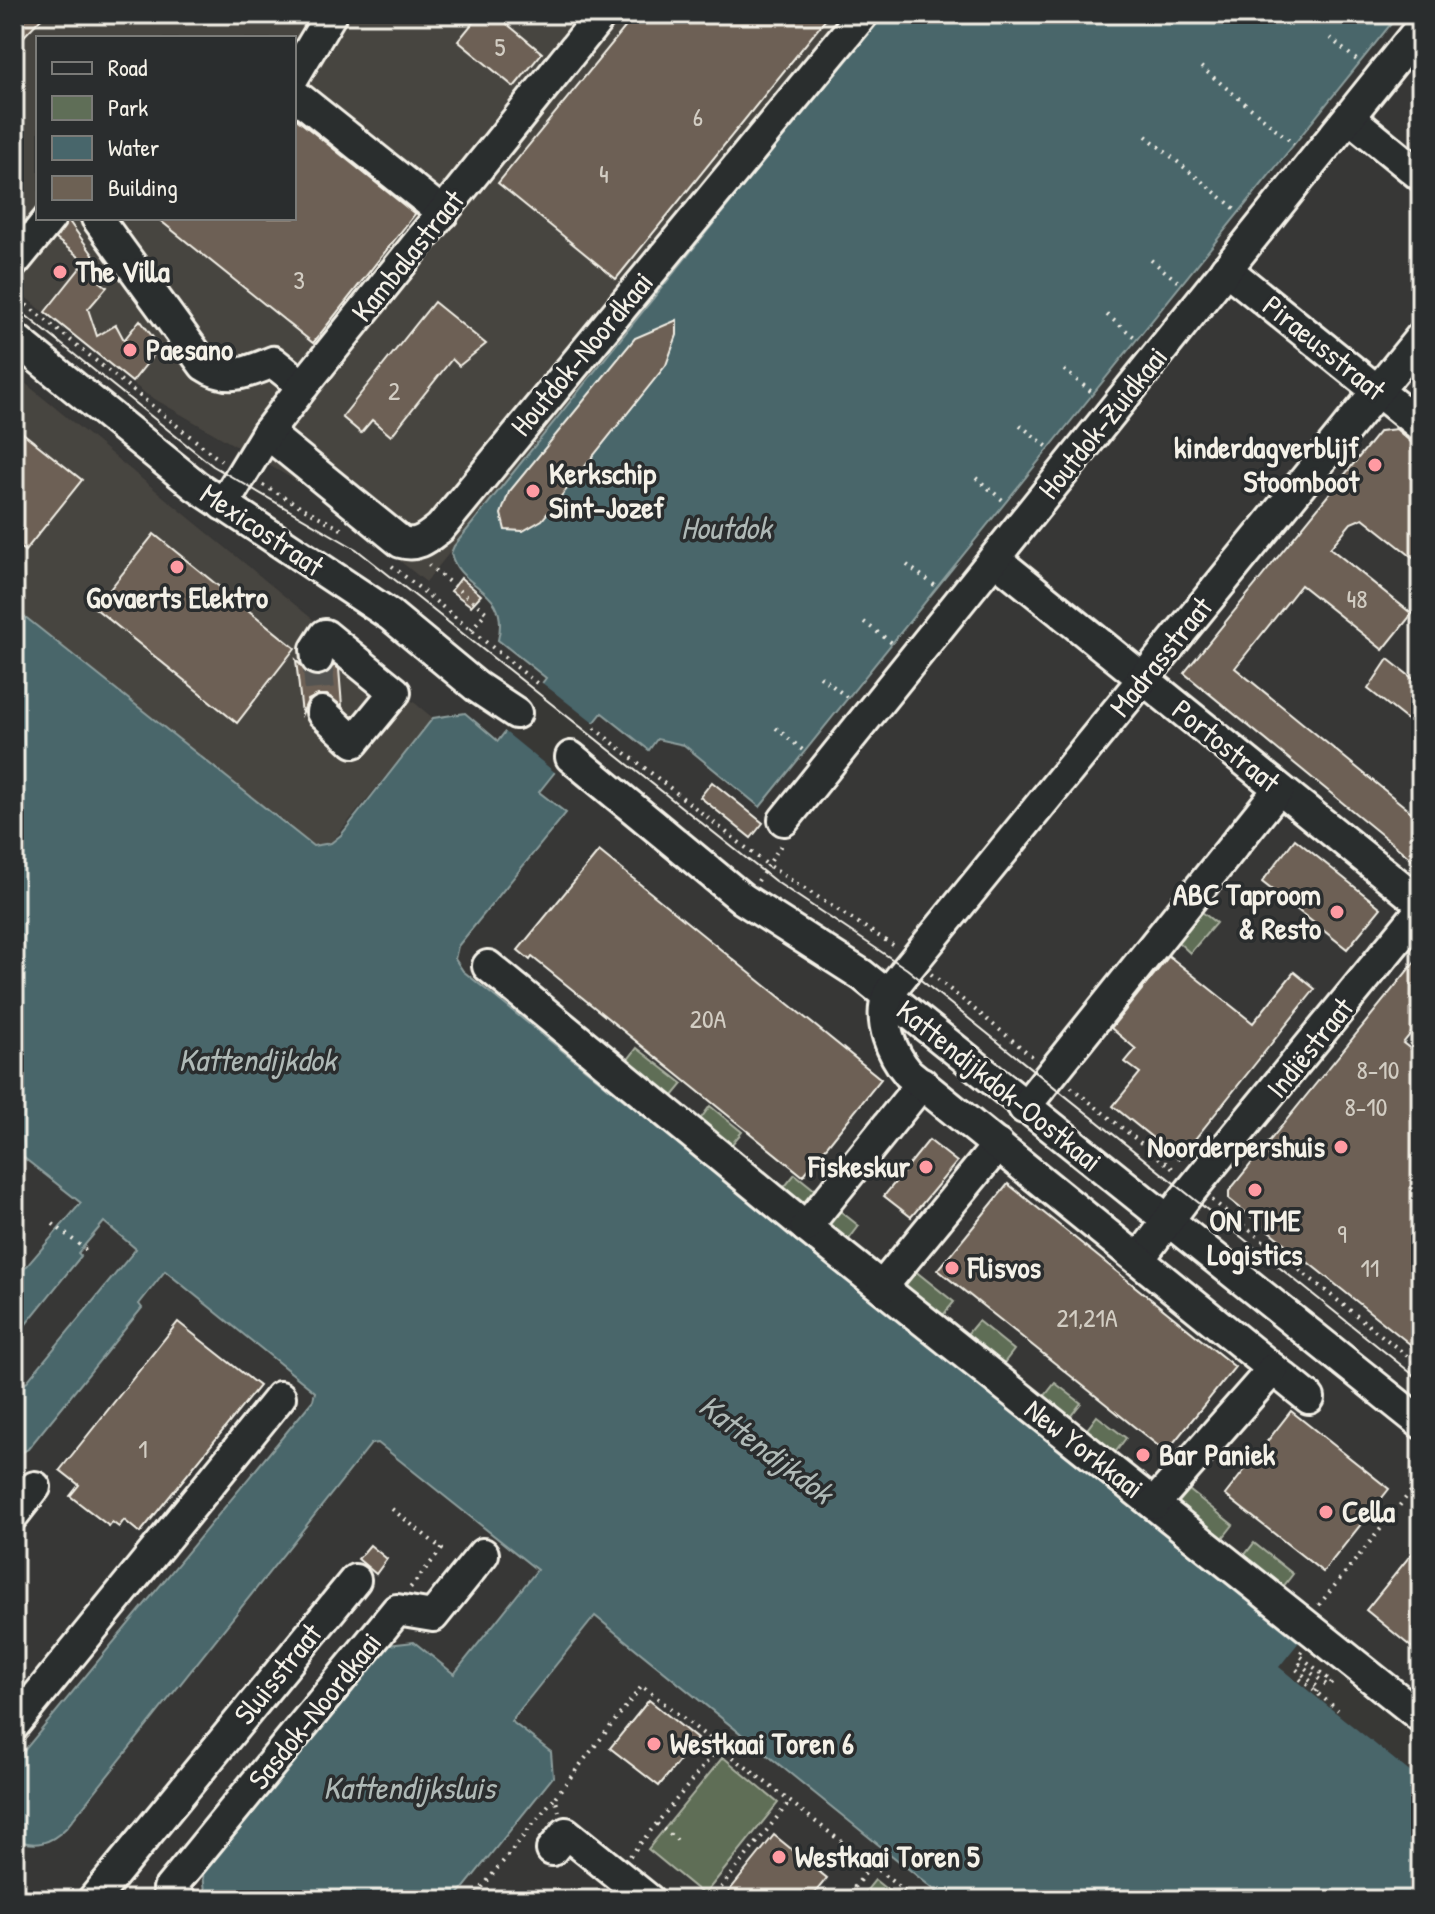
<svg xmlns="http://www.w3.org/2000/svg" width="1435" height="1914" font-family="'Patrick Hand',sans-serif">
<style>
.built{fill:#47443f;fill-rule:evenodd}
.green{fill:#5f6e57;stroke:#aab0a0;stroke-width:2}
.water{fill:#48666b;stroke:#8d9e9d;stroke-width:2}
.pier{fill:#373736}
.building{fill:#6d6154;stroke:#f4f1e8;stroke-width:2}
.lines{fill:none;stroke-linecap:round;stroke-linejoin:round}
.minor-tunnel{stroke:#535351;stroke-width:30;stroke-dasharray:30 15;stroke-linecap:butt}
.minor-casing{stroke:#f4f1e8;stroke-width:36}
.path{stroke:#f4f1e8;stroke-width:4;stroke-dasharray:2 6;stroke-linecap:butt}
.minor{stroke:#2a2d2e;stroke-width:30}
.tram{stroke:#f4f1e8;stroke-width:2}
.poi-dot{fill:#ff9aa2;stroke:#2a2d2e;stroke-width:3}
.labels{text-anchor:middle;stroke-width:7;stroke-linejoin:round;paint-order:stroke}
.number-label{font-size:26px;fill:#d2cdc3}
.street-label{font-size:30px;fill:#f4f1e8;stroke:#2a2d2e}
.poi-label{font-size:30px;font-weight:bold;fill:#f4f1e8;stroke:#2a2d2e;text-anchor:start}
.water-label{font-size:32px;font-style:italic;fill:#afb9b6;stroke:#2a2d2e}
</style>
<rect width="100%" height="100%" fill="#373736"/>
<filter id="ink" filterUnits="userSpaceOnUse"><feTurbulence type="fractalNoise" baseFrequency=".0125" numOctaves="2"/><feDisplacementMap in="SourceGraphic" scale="16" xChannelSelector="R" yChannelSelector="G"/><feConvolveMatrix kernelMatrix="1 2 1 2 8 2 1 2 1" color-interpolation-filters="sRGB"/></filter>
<g filter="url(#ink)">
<!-- built -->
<g class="built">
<path d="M14,14H882L426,582L310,489L146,394L14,288ZM38,38H294V218H38Z"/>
<polygon points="14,374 433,718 331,843 312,846 303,841 14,608"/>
</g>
<!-- green -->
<g class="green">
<polygon points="1202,912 1216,923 1190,953 1178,942"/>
<polygon points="637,1048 683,1084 668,1102 623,1066"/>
<polygon points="710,1106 742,1132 727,1150 696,1125"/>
<polygon points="795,1174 821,1195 807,1213 781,1191"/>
<polygon points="835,1207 859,1226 846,1243 822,1224"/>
<polygon points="909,1266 954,1302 940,1319 895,1283"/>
<polygon points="978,1321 1014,1350 1000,1368 963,1339"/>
<polygon points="1055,1383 1081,1403 1066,1422 1040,1402"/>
<polygon points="1097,1416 1126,1438 1111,1458 1082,1436"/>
<polygon points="1189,1490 1233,1525 1218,1544 1174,1508"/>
<polygon points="1254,1543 1293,1574 1279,1592 1240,1561"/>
<polygon points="723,1757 778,1803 704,1895 648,1849"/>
<polygon points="875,1880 900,1900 859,1900"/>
</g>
<!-- water -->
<path class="water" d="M882,14H1399L760,807L684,745L657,739L649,750L602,713L539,792L566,813L458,946L455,959L463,971L1421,1740V1900H947L595,1616L511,1721L551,1752L553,1777L454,1900H206L203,1874L388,1645L414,1642L454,1674L537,1570L378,1443L371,1444L66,1828C50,1844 35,1848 14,1839V1763L313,1400L315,1392L165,1271L139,1304L142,1308L28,1449L14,1457V1397L136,1249L104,1222L78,1253L81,1256L14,1339V1281L81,1203L14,1150V608L313,846L331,843L341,835L433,718L465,713L498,741L546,678L498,640C511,586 459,591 451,553L454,546Z"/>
<!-- pier -->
<g class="pier">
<polygon points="541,682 596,725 557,774 503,730"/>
<polygon points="1299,1642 1421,1740 1421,1781 1279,1667"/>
</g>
<!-- building -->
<g class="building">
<polygon points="14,14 45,14 14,47"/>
<polygon points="480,14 495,14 542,53 514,87 458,41"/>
<polygon points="636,14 830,14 616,279 498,183"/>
<polygon points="294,117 415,214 313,343 157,218 294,218"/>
<polygon points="68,220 104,270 101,274 56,239"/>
<polygon points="81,267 107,287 88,309 97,336 116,325 124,340 140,320 160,347 132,382 45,312"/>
<polygon points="434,302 486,344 459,366 452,359 391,436 372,420 361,433 342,417"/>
<polygon points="677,320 677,335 666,365 542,520 523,531 505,530 501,514 509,492 635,338"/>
<polygon points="14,426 82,480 25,551 14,544"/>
<polygon points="1396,429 1421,451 1421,564 1363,518 1351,523 1330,548 1412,614 1383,650 1301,585 1235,668 1421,820 1421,867 1184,673 1380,431"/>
<polygon points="154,534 295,648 237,723 95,608"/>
<polygon points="461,578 481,595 471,606 451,591"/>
<polygon points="1388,659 1421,685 1421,731 1368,689"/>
<polygon points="296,660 310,676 327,674 334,665 339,669 342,706 327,695 318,695 308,700 302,714"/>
<polygon points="712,782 763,823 751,838 700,797"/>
<polygon points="1295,839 1381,908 1347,949 1262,882"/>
<polygon points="599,851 881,1079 803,1176 532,957 530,960 518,950"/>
<polygon points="1421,954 1421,1021 1403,1043 1421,1057 1421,1353 1229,1199 1229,1191"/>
<polygon points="1169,956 1253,1023 1294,972 1315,989 1179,1159 1113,1106 1140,1073 1125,1062 1136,1049 1111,1028"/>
<polygon points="929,1140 957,1162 911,1217 884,1196"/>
<polygon points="1008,1184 1235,1367 1166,1452 938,1270"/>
<polygon points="178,1322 259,1386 140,1533 124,1520 119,1527 112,1522 109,1526 70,1496 79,1485 60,1470"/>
<polygon points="1291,1411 1389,1489 1323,1572 1225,1495"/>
<polygon points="1421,1542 1421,1655 1366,1610"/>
<polygon points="370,1545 387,1559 376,1574 358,1559"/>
<polygon points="649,1700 697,1739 659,1786 610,1748"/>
<polygon points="774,1835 827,1878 809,1900 722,1900"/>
</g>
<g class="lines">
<!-- minor-tunnel -->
<polyline class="minor-tunnel" points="317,659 322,712"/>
<!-- minor casing -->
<g class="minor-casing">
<g id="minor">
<polyline points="294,76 331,14"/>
<polyline points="294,94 443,213"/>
<polyline points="1349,117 1421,176"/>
<path d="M97,218L204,365C229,382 248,372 273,362L303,386"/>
<polyline points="14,262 50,218"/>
<polyline points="1226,269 1421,426"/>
<polyline points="14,338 196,486 390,615 477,687 516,713"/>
<path d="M267,433L401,542C418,547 427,538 440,528L863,14"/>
<polyline points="223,505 267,433 303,386 602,14"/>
<polyline points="995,559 1421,903"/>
<polyline points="317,659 316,649 325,635 395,692 354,742 322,712"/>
<polyline points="571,757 743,899 862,975 1421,1423"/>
<polyline points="784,820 1421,27"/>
<polyline points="488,966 806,1227 1421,1717"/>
<polyline points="1024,1108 1279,789"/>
<polyline points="806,1227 922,1083"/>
<polyline points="1139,1259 1188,1194 1421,910"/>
<polyline points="882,1287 998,1145"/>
<path d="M1309,1398L908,1073C892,1054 878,1021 888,995C892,986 902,977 907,969L1421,337"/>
<polyline points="1154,1504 1273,1369"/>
<polyline points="14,1514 35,1487"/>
<polyline points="14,1725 280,1397"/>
<polyline points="552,1850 566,1833 649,1900"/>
<polyline points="93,1900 355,1580"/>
<polyline points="181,1900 169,1889 397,1610 433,1616 483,1554"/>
</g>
</g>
<!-- path -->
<g class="path">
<polyline points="1330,38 1359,62"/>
<polyline points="1201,67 1294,144"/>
<polyline points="1146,136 1239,212"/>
<polyline points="1151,260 1181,284"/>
<polyline points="14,295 221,461"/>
<polyline points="1107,315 1137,339"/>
<polyline points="1064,370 1093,393"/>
<polyline points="1020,425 1049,448"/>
<polyline points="976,478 1005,502"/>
<polyline points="263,485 346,532"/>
<polyline points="428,565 486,612 471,630"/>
<polyline points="907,565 937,587"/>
<polyline points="392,566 539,685"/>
<polyline points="864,622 892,643"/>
<polyline points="820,676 848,698"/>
<polyline points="594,728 769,866 896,947"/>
<polyline points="776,728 805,752"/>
<polyline points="758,881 783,842"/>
<polyline points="931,974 1033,1057"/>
<polyline points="1071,1087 1177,1172"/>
<polyline points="1212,1200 1421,1367"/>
<polyline points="53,1224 86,1250"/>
<polyline points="392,1509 442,1549 410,1588"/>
<polyline points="1319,1605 1421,1479"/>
<polyline points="1302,1651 1299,1655 1332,1682 1328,1686 1300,1664 1296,1669 1319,1688 1316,1692"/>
<polyline points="1300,1679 1338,1710"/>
<polyline points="559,1812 555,1797 642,1686 916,1900"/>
<polyline points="657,1824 677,1840"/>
<polyline points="630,1856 721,1745"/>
<polyline points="472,1900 555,1797"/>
<polyline points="711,1900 791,1800"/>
<polyline points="844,1900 872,1865"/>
</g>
<!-- minor -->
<use href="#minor" class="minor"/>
<!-- tram -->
<polyline class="tram" points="14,306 213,466 356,549 775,881 907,969 1421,1381"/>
</g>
</g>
<!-- markers -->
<g class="poi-dot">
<circle cx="60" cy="272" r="8"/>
<circle cx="130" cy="350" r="8"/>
<circle cx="1375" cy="465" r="8"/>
<circle cx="533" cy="491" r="8"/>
<circle cx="177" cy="567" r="8"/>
<circle cx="1337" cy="912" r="8"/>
<circle cx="1341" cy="1147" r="8"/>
<circle cx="926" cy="1167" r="8"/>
<circle cx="1255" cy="1190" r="8"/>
<circle cx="952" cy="1268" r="8"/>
<circle cx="1143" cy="1455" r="8"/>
<circle cx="1326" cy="1512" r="8"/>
<circle cx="654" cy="1744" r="8"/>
<circle cx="779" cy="1857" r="8"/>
</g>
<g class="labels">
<!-- number labels -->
<g class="number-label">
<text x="500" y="56">5</text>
<text x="698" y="126">6</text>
<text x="604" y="183">4</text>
<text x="299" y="289">3</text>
<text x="394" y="400">2</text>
<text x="1357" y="608">48</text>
<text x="708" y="1028">20A</text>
<text x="1378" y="1079">8-10</text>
<text x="1366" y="1116">8-10</text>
<text x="1342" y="1243">9</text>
<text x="1370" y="1277">11</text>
<text x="1087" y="1327">21,21A</text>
<text x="143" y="1458">1</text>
</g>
<!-- street labels -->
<g class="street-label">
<text transform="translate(408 256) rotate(-51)" y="10">Kambalastraat</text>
<text transform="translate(1324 348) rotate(39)" y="10">Piraeusstraat</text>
<text transform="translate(582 354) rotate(-50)" y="10">Houtdok-Noordkaai</text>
<text transform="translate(1103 423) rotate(-51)" y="10">Houtdok-Zuidkaai</text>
<text transform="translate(262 530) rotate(34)" y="10">Mexicostraat</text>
<text transform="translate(1161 657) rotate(-51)" y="10">Madrasstraat</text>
<text transform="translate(1226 746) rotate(39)" y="10">Portostraat</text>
<text transform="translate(1310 1048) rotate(-51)" y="10">Indiëstraat</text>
<text transform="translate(999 1086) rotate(39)" y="10">Kattendijkdok-Oostkaai</text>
<text transform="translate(1084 1449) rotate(38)" y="10">New Yorkkaai</text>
<text transform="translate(278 1674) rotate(-51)" y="10">Sluisstraat</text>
<text transform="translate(315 1711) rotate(-51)" y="10">Sasdok-Noordkaai</text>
</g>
<!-- poi labels -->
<g class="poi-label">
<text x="76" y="282">The Villa</text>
<text x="146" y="360">Paesano</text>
<text x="1359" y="458" text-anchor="end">kinderdagverblijf<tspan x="1359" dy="34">Stoomboot</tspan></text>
<text x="549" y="484">Kerkschip<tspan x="549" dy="34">Sint-Jozef</tspan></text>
<text x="177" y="608" text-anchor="middle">Govaerts Elektro</text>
<text x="1321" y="905" text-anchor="end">ABC Taproom<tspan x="1321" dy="34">&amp; Resto</tspan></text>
<text x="1325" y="1157" text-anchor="end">Noorderpershuis</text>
<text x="910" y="1177" text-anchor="end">Fiskeskur</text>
<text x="1255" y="1231" text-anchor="middle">ON TIME<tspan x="1255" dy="34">Logistics</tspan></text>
<text x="968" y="1278">Flisvos</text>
<text x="1159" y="1465">Bar Paniek</text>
<text x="1342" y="1522">Cella</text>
<text x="670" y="1754">Westkaai Toren 6</text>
<text x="795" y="1867">Westkaai Toren 5</text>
</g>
<!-- water labels -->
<g class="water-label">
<text x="726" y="539">Houtdok</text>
<text x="257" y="1071">Kattendijkdok</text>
<text transform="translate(766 1449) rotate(37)" y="11">Kattendijkdok</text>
<text x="409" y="1799">Kattendijksluis</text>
</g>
</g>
<!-- margin -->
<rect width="1435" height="1914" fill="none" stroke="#2a2d2e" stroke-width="48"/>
<rect x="24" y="24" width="1387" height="1866" fill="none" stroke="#f4f1e8" stroke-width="3" filter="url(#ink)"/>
<!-- legend -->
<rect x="36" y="36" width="260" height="184" fill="#2a2d2e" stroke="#7b7b78" stroke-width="2"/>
<rect x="52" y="62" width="40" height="12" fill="#2a2d2e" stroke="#7b7b78" stroke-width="2"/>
<text x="108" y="76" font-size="24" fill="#f4f1e8">Road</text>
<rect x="52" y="96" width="40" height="24" fill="#5f6e57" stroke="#7b7b78" stroke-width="2"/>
<text x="108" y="116" font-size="24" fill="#f4f1e8">Park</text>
<rect x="52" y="136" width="40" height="24" fill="#48666b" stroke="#7b7b78" stroke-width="2"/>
<text x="108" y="156" font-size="24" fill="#f4f1e8">Water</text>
<rect x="52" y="176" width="40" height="24" fill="#6d6154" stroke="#7b7b78" stroke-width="2"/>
<text x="108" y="196" font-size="24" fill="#f4f1e8">Building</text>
</svg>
